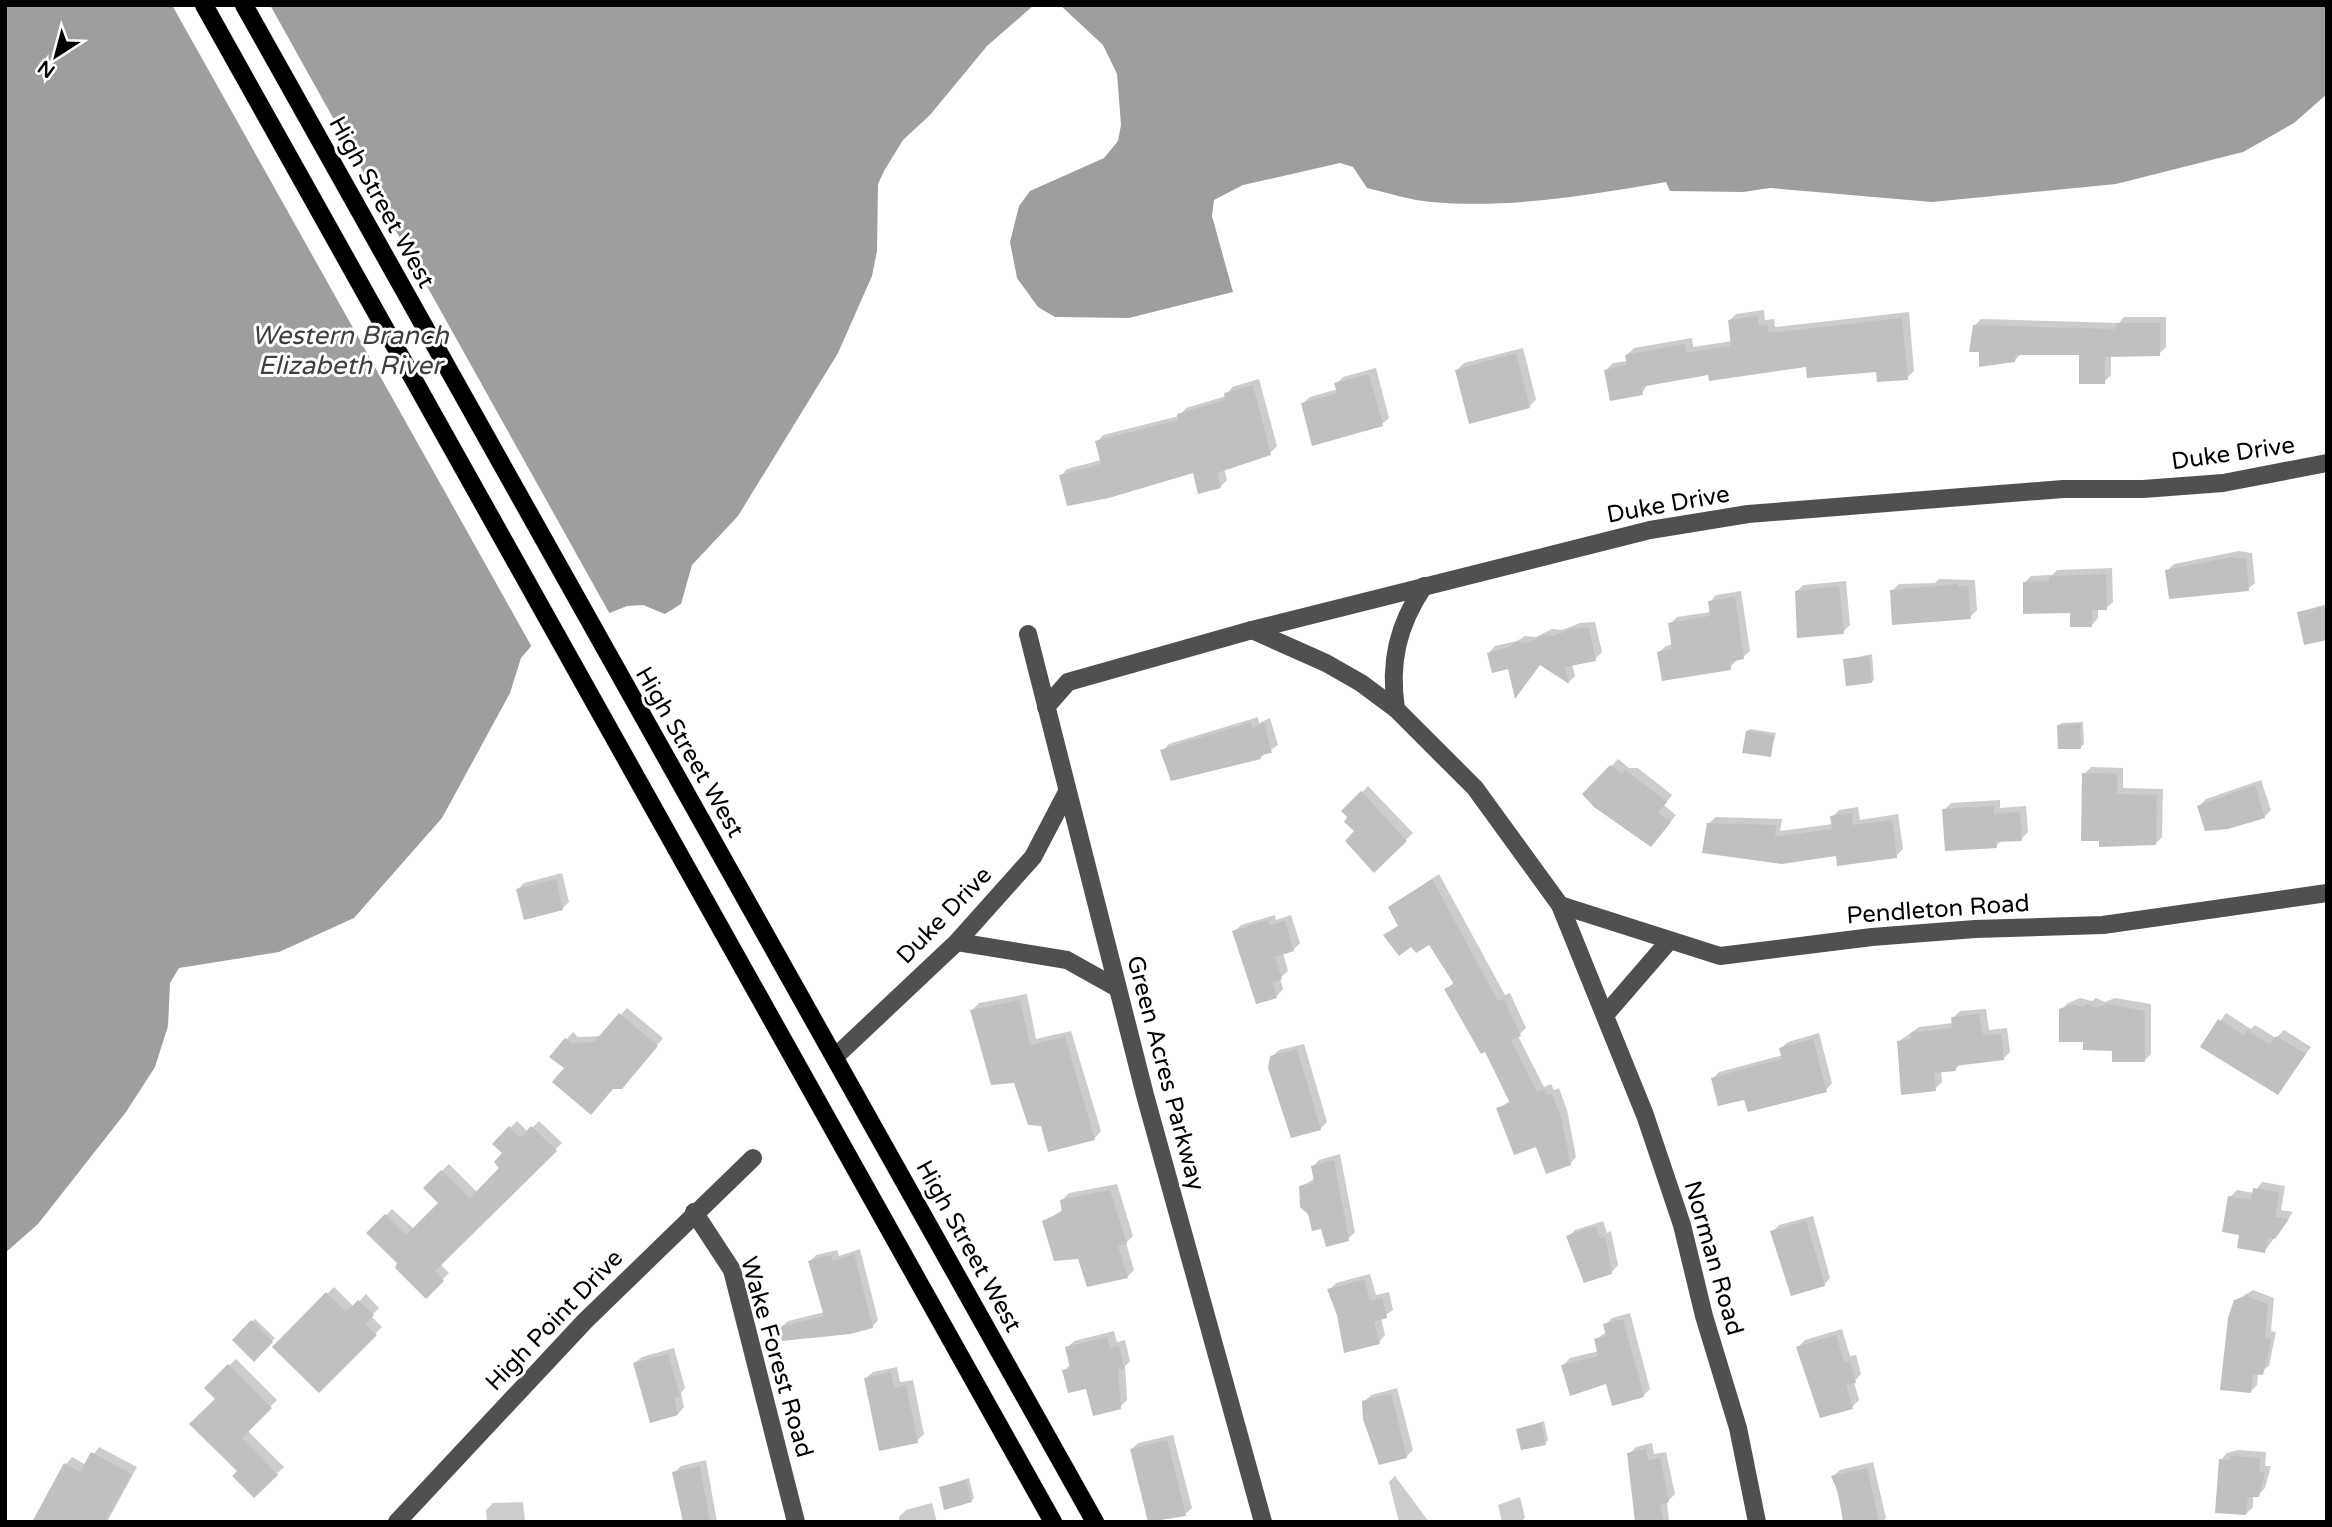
<svg xmlns="http://www.w3.org/2000/svg" width="2332" height="1527" font-family="'Varela Round',sans-serif">
<style>
.water{fill:#9e9e9e}
.pier{fill:#fff}
.shadow{fill:#0003}
.building{fill:#c0c0c0}
.lines{fill:none;stroke-linecap:round;stroke-linejoin:round}
.major-casing{stroke:#dbdbdb;stroke-width:19}
.minor{stroke:#505050;stroke-width:18}
.major{stroke:#000;stroke-width:18}
.labels{text-anchor:middle;stroke-width:6;stroke-linejoin:round;paint-order:stroke}
.street-label{font-size:24px;fill:#000;stroke:#fff}
.water-label{font-size:26px;font-style:italic;fill:#3f3f3f;stroke:#fff}
</style>
<rect width="100%" height="100%" fill="#fff"/>
<!-- water -->
<g class="water">
<polygon points="5,5 1034,5 987,46 930,115 903,140 884,171 878,184 877,251 872,276 838,353 738,516 692,565 681,604 665,614 643,605 627,606 533,644 521,658 510,693 442,818 354,918 279,952 179,968 170,983 168,1026 155,1067 126,1112 38,1224 5,1253"/>
<path d="M1060,5H2327V94L2294,123L2243,152L2116,184L1932,202L1770,188L1743,192L1670,191L1666,182C1588,195 1511,209 1431,202C1410,200 1388,193 1367,188L1353,167L1340,163L1243,185L1214,200L1212,216L1233,292L1129,318L1055,317L1038,307L1017,278L1010,242L1019,206L1030,191L1104,158L1118,141L1121,125L1117,74L1103,45Z"/>
</g>
<!-- pier -->
<polygon class="pier" points="172,5 270,5 611,616 533,649"/>
<!-- shadow -->
<g class="shadow">
<polygon points="1764,310 1765,320 1774,319 1775,327 1909,312 1914,371 1907,378 1878,370 1807,365 1710,373 1648,384 1642,393 1606,370 1613,363 1628,361 1627,355 1634,348 1692,338 1693,347 1732,341 1729,321 1736,314"/>
<polygon points="2124,317 2166,317 2166,347 2159,354 2111,355 2111,375 2104,382 2081,354 2022,353 2015,360 1981,351 1974,326 1981,319 2119,323"/>
<polygon points="1523,348 1536,399 1530,406 1457,370 1464,363"/>
<polygon points="1376,368 1389,418 1382,424 1303,403 1310,397 1338,389 1336,384 1343,377"/>
<polygon points="1259,379 1277,446 1270,453 1224,468 1227,480 1220,487 1194,471 1061,476 1067,469 1101,460 1097,442 1103,435 1179,416 1186,408 1226,396 1232,387"/>
<polygon points="2239,551 2252,553 2255,583 2248,589 2167,571 2174,564"/>
<polygon points="2112,568 2113,602 2106,608 2098,608 2098,618 2092,625 2024,583 2031,576 2052,575 2057,570"/>
<polygon points="1939,579 1975,580 1977,610 1970,617 1892,591 1899,584 1935,583"/>
<polygon points="1846,581 1850,625 1843,632 1797,591 1803,585"/>
<polygon points="1741,591 1750,651 1743,657 1737,659 1730,668 1659,652 1666,646 1673,644 1670,624 1677,617 1711,612 1710,602 1716,595"/>
<polygon points="2327,604 2327,639 2299,612"/>
<polygon points="1595,622 1602,652 1595,659 1572,664 1575,676 1569,682 1541,663 1509,667 1489,653 1495,646 1517,641 1525,636 1536,637 1552,629 1562,630 1580,623"/>
<polygon points="1872,654 1874,679 1872,682 1845,660"/>
<polygon points="1258,717 1259,723 1270,718 1278,745 1261,757 1162,751 1169,744"/>
<polygon points="2083,722 2084,744 2081,747 2059,725 2062,723"/>
<polygon points="1750,729 1776,733 1770,755 1747,731"/>
<polygon points="1618,759 1629,768 1638,768 1672,795 1664,805 1676,815 1658,838 1585,794"/>
<polygon points="2091,767 2123,768 2123,788 2163,789 2162,837 2155,844 2084,774"/>
<polygon points="2261,780 2271,810 2264,817 2199,806 2206,799"/>
<polygon points="1368,786 1413,833 1374,871 1344,811"/>
<polygon points="2000,800 2000,808 2026,806 2028,832 2021,839 2002,840 1996,846 1944,810 1951,803"/>
<polygon points="1858,807 1860,820 1898,814 1903,849 1896,856 1838,854 1709,823 1716,817 1782,819 1780,831 1833,824 1832,817 1839,810"/>
<polygon points="562,873 569,902 562,909 518,889 524,883"/>
<polygon points="1439,874 1505,995 1510,993 1526,1028 1518,1036 1544,1087 1551,1084 1554,1090 1559,1088 1567,1110 1576,1157 1570,1164 1498,1109 1511,1100 1486,1050 1446,990 1454,982 1430,943 1412,945 1386,935 1400,924 1393,906"/>
<polygon points="1275,915 1276,920 1291,915 1300,943 1293,950 1283,953 1288,971 1280,978 1283,989 1277,996 1234,932 1241,925"/>
<polygon points="1027,994 1036,1039 1071,1031 1101,1131 1095,1138 1050,1150 1043,1124 972,1010 979,1003"/>
<polygon points="2080,998 2092,1001 2096,998 2105,1002 2115,998 2151,1004 2151,1054 2144,1061 2085,1041 2061,1010 2068,1003"/>
<polygon points="627,1008 663,1038 629,1080 566,1068 552,1056 573,1032 578,1037 602,1036"/>
<polygon points="1986,1009 1989,1030 2007,1028 2010,1052 2003,1059 1961,1063 1955,1070 1941,1071 1942,1082 1935,1089 1898,1042 1919,1027 1953,1023 1953,1018 1960,1011"/>
<polygon points="2226,1013 2251,1029 2255,1025 2276,1038 2284,1030 2311,1047 2278,1093 2203,1046"/>
<polygon points="1819,1033 1832,1083 1826,1090 1746,1098 1713,1078 1719,1072 1783,1055 1781,1048 1788,1042"/>
<polygon points="1304,1044 1327,1122 1320,1129 1271,1057 1279,1050"/>
<polygon points="517,1121 528,1132 539,1121 562,1143 440,1264 449,1273 426,1296 400,1262 369,1233 392,1209 414,1229 440,1203 425,1188 449,1164 478,1193 502,1168 504,1153 494,1144"/>
<polygon points="1340,1154 1355,1232 1348,1239 1323,1227 1301,1187 1315,1178 1313,1166 1319,1160"/>
<polygon points="2262,1182 2285,1186 2281,1210 2293,1212 2264,1252 2241,1233 2230,1197 2237,1190 2254,1193"/>
<polygon points="1117,1184 1133,1236 1126,1243 1134,1270 1127,1277 1079,1257 1044,1222 1064,1209 1062,1200 1069,1193"/>
<polygon points="1813,1216 1830,1278 1824,1285 1772,1232 1779,1225"/>
<polygon points="1603,1221 1607,1233 1611,1231 1618,1265 1612,1272 1568,1237 1575,1230"/>
<polygon points="860,1249 878,1320 872,1327 781,1327 788,1321 825,1312 810,1261 816,1255 837,1250 839,1256"/>
<polygon points="1370,1274 1376,1295 1389,1292 1393,1310 1381,1318 1385,1335 1379,1342 1339,1314 1329,1290 1336,1283"/>
<polygon points="334,1287 354,1307 366,1294 379,1308 371,1316 382,1327 319,1391 275,1347"/>
<polygon points="2253,1290 2274,1298 2271,1331 2276,1332 2269,1366 2258,1373 2257,1385 2250,1392 2235,1301"/>
<polygon points="1630,1313 1650,1389 1643,1396 1563,1365 1570,1358 1599,1351 1596,1339 1607,1332 1605,1325 1612,1318"/>
<polygon points="255,1319 275,1338 254,1359 234,1340"/>
<polygon points="1842,1329 1850,1356 1856,1355 1861,1374 1854,1382 1859,1400 1852,1407 1798,1347 1805,1340"/>
<polygon points="1114,1331 1117,1342 1125,1340 1130,1361 1125,1366 1127,1400 1120,1407 1064,1371 1071,1364 1067,1348 1074,1341"/>
<polygon points="674,1348 685,1388 681,1393 684,1407 678,1414 635,1363 642,1357"/>
<polygon points="236,1359 277,1400 247,1430 284,1467 254,1496 239,1471 217,1399 206,1388"/>
<polygon points="897,1367 900,1382 913,1380 924,1434 917,1441 866,1378 873,1372"/>
<polygon points="1397,1388 1413,1450 1406,1457 1364,1402 1371,1395"/>
<polygon points="1544,1421 1548,1440 1545,1443 1518,1429"/>
<polygon points="1173,1435 1192,1508 1185,1514 1150,1522 1131,1450 1138,1443"/>
<polygon points="1652,1443 1654,1454 1666,1452 1675,1494 1667,1502 1669,1522 1638,1522 1629,1454 1636,1447"/>
<polygon points="99,1447 137,1467 107,1522 34,1522 66,1464 72,1457 86,1465"/>
<polygon points="2238,1450 2266,1452 2265,1466 2271,1466 2265,1488 2258,1495 2253,1495 2253,1507 2246,1514 2221,1460 2227,1453"/>
<polygon points="706,1460 717,1522 684,1522 674,1473 681,1466"/>
<polygon points="1873,1462 1886,1518 1882,1522 1845,1522 1833,1476 1840,1470"/>
<polygon points="1395,1476 1429,1522 1399,1522 1389,1482"/>
<polygon points="969,1478 974,1498 971,1501 941,1487"/>
<polygon points="1520,1497 1525,1518 1520,1522 1502,1522 1498,1505"/>
<polygon points="523,1502 525,1522 487,1522 486,1510 493,1503"/>
<polygon points="932,1503 937,1522 899,1522 899,1517 906,1510"/>
</g>
<!-- building -->
<g class="building">
<polygon points="1757,316 1759,326 1767,325 1769,333 1902,318 1908,380 1877,382 1876,372 1807,378 1806,367 1709,381 1708,375 1641,387 1643,395 1610,401 1604,370 1627,365 1625,355 1685,344 1687,353 1731,346 1728,320"/>
<polygon points="2116,323 2160,323 2160,356 2105,357 2105,384 2079,384 2079,355 2016,355 2015,362 1979,367 1979,352 1969,352 1973,325 2116,329"/>
<polygon points="1516,353 1530,408 1469,424 1455,370"/>
<polygon points="1369,374 1383,426 1312,446 1301,403 1337,393 1334,383"/>
<polygon points="1253,385 1271,455 1217,473 1221,488 1198,494 1193,473 1109,498 1067,506 1059,475 1101,464 1095,441 1178,420 1177,414 1225,400 1224,393"/>
<polygon points="2231,557 2246,559 2249,591 2169,599 2165,570"/>
<polygon points="2106,574 2107,610 2092,610 2092,627 2070,627 2070,613 2023,614 2023,582 2049,581 2049,576"/>
<polygon points="1958,584 1958,586 1968,586 1971,619 1892,625 1890,590"/>
<polygon points="1839,586 1844,634 1797,638 1795,591"/>
<polygon points="1735,597 1744,659 1730,662 1731,670 1662,681 1657,652 1672,649 1668,623 1710,616 1708,601"/>
<polygon points="2327,606 2327,640 2304,645 2297,612"/>
<polygon points="1589,628 1596,661 1565,667 1569,684 1540,665 1515,699 1508,669 1492,673 1487,653 1509,647 1516,642 1528,643 1544,635 1554,636 1571,629"/>
<polygon points="1869,656 1872,683 1846,686 1843,659"/>
<polygon points="1251,722 1252,728 1264,723 1272,753 1260,755 1261,759 1171,781 1160,750"/>
<polygon points="2081,724 2081,749 2058,749 2057,725"/>
<polygon points="1746,731 1774,735 1771,757 1742,753"/>
<polygon points="1610,765 1622,774 1625,770 1667,802 1658,813 1671,822 1651,847 1594,807 1582,794"/>
<polygon points="2082,773 2117,774 2117,794 2157,795 2156,845 2099,847 2099,841 2081,841"/>
<polygon points="2255,785 2265,818 2228,829 2205,831 2197,806"/>
<polygon points="1361,791 1407,841 1374,873 1345,841 1354,831 1344,822 1347,817 1341,811"/>
<polygon points="1994,806 1994,814 2020,812 2022,841 1996,842 1997,848 1945,851 1942,809"/>
<polygon points="1852,813 1853,825 1892,820 1897,858 1837,866 1836,856 1782,864 1702,853 1707,823 1776,825 1775,837 1832,829 1830,816"/>
<polygon points="556,879 563,910 524,920 516,889"/>
<polygon points="1432,879 1498,1001 1504,999 1521,1036 1511,1040 1537,1092 1544,1090 1547,1095 1552,1094 1561,1117 1571,1165 1546,1174 1536,1147 1514,1155 1496,1108 1510,1103 1485,1052 1481,1054 1444,989 1454,984 1429,945 1416,953 1411,947 1399,956 1383,935 1398,926 1388,907"/>
<polygon points="1268,920 1270,925 1285,921 1294,951 1275,957 1282,979 1273,982 1277,998 1256,1004 1232,931"/>
<polygon points="1020,1000 1030,1045 1065,1037 1095,1140 1048,1152 1041,1126 1028,1125 1014,1083 991,1085 970,1010"/>
<polygon points="2073,1004 2083,1007 2088,1004 2097,1008 2107,1004 2145,1011 2145,1062 2112,1062 2112,1051 2083,1050 2083,1042 2059,1042 2059,1009"/>
<polygon points="619,1013 658,1046 622,1089 613,1089 591,1115 552,1082 564,1068 549,1057 565,1038 571,1043 594,1042"/>
<polygon points="1979,1014 1983,1035 2001,1034 2004,1060 1955,1066 1956,1071 1934,1073 1936,1091 1901,1095 1897,1041 1911,1039 1910,1033 1952,1028 1951,1017"/>
<polygon points="2218,1019 2244,1035 2247,1030 2270,1045 2276,1036 2306,1054 2278,1095 2200,1047"/>
<polygon points="1813,1039 1827,1092 1748,1112 1744,1100 1718,1106 1711,1078 1782,1059 1779,1048"/>
<polygon points="1297,1049 1321,1130 1291,1138 1268,1068 1270,1056"/>
<polygon points="509,1126 520,1138 531,1126 557,1151 435,1271 444,1281 426,1299 395,1268 397,1263 366,1233 385,1214 406,1235 438,1203 423,1188 441,1170 470,1198 499,1168 494,1162 502,1153 492,1144"/>
<polygon points="1334,1160 1349,1241 1326,1247 1321,1229 1312,1231 1308,1214 1300,1207 1299,1186 1314,1182 1311,1166"/>
<polygon points="2253,1188 2279,1192 2275,1217 2289,1219 2275,1239 2268,1238 2265,1253 2237,1248 2239,1235 2222,1232 2228,1196 2251,1200"/>
<polygon points="1110,1190 1127,1244 1118,1246 1128,1278 1087,1287 1078,1259 1054,1261 1042,1221 1062,1212 1060,1200"/>
<polygon points="1806,1221 1825,1286 1791,1296 1770,1231"/>
<polygon points="1590,1227 1596,1227 1600,1238 1605,1237 1612,1274 1584,1283 1566,1236"/>
<polygon points="854,1254 873,1328 850,1334 782,1341 779,1327 824,1316 808,1261 831,1255 833,1261"/>
<polygon points="1364,1280 1370,1301 1382,1298 1387,1318 1374,1322 1380,1344 1344,1353 1337,1315 1327,1289"/>
<polygon points="326,1292 346,1312 358,1300 374,1315 365,1324 377,1335 319,1393 272,1347"/>
<polygon points="2246,1296 2268,1304 2265,1338 2271,1339 2269,1351 2263,1375 2253,1374 2251,1393 2220,1390 2228,1318 2234,1300"/>
<polygon points="1623,1319 1644,1397 1612,1406 1606,1384 1570,1396 1561,1365 1598,1356 1594,1339 1606,1336 1603,1324"/>
<polygon points="251,1320 273,1342 254,1362 232,1340"/>
<polygon points="1836,1335 1844,1362 1850,1361 1856,1383 1846,1385 1853,1409 1820,1418 1796,1347"/>
<polygon points="1107,1337 1110,1348 1119,1346 1124,1369 1118,1370 1121,1409 1093,1416 1086,1389 1068,1393 1062,1370 1070,1368 1065,1347"/>
<polygon points="668,1354 680,1397 674,1398 678,1415 650,1423 633,1363"/>
<polygon points="228,1364 272,1408 242,1438 278,1475 254,1498 232,1476 237,1471 189,1424 215,1399 204,1388"/>
<polygon points="891,1372 894,1388 906,1385 918,1443 879,1451 864,1378"/>
<polygon points="1391,1393 1407,1458 1379,1465 1363,1419 1362,1401"/>
<polygon points="1541,1423 1546,1445 1521,1450 1516,1429"/>
<polygon points="1167,1440 1186,1516 1148,1522 1130,1449"/>
<polygon points="1646,1449 1648,1460 1660,1458 1669,1502 1660,1505 1664,1522 1635,1522 1627,1453"/>
<polygon points="91,1452 132,1474 105,1522 32,1522 64,1463 80,1472"/>
<polygon points="2230,1456 2260,1458 2259,1472 2265,1472 2259,1497 2248,1497 2246,1515 2215,1513 2219,1459 2230,1460"/>
<polygon points="700,1466 710,1522 683,1522 672,1472"/>
<polygon points="1867,1468 1879,1522 1843,1522 1838,1492 1831,1476"/>
<polygon points="966,1480 972,1502 944,1510 939,1487"/>
</g>
<g class="lines">
<!-- major casing -->
<g class="major-casing">
<g id="major">
<polyline points="204,5 1053,1522"/>
<polyline points="244,5 1095,1522"/>
</g>
</g>
<!-- minor -->
<g class="minor">
<polyline points="1252,630 1326,663 1361,683 1396,709 1475,788 1560,905 1645,1115 1682,1225 1704,1316 1738,1428 1757,1522"/>
<polyline points="1028,634 1145,1095 1263,1522"/>
<polyline points="1046,707 1068,682 1252,630 1650,530 1748,514 2063,489 2143,489 2223,483 2327,463"/>
<path d="M1396,709C1389,662 1398,625 1424,586"/>
<polyline points="1560,905 1720,956 1872,937 1975,929 2103,925 2327,893"/>
<polyline points="957,942 1067,960 1117,988"/>
<polyline points="1606,1014 1669,941"/>
<polyline points="836,1056 957,942 1033,857 1067,792"/>
<polyline points="694,1212 732,1270 796,1522"/>
<polyline points="397,1522 585,1321 753,1158"/>
</g>
<!-- major -->
<use href="#major" class="major"/>
</g>
<g class="labels">
<!-- street labels -->
<g class="street-label">
<text transform="translate(382 202) rotate(61)" y="8">High Street West</text>
<text transform="translate(2233 453) rotate(-8)" y="8">Duke Drive</text>
<text transform="translate(1668 504) rotate(-10)" y="8">Duke Drive</text>
<text transform="translate(690 752) rotate(60)" y="8">High Street West</text>
<text transform="translate(1938 909) rotate(-4)" y="8">Pendleton Road</text>
<text transform="translate(944 915) rotate(-46)" y="8">Duke Drive</text>
<text transform="translate(1166 1073) rotate(75)" y="8">Green Acres Parkway</text>
<text transform="translate(969 1246) rotate(61)" y="8">High Street West</text>
<text transform="translate(1714 1258) rotate(74)" y="8">Norman Road</text>
<text transform="translate(554 1320) rotate(-46)" y="8">High Point Drive</text>
<text transform="translate(777 1357) rotate(74)" y="8">Wake Forest Road</text>
</g>
<!-- water labels -->
<g class="water-label">
<text x="350" y="344">Western Branch<tspan x="350" dy="30">Elizabeth River</tspan></text>
</g>
</g>
<!-- border -->
<rect width="2332" height="1527" fill="none" stroke="#000000" stroke-width="14"/>
<!-- north arrow -->
<g transform="translate(56 56) rotate(216)" stroke="#ffffff" stroke-width="5" paint-order="stroke">
<path d="M0-5L12 26L0 18L-12 26Z" fill="#000000"/>
<text y="-10" font-size="19" font-weight="bold" text-anchor="middle" fill="#000000">N</text>
</g>
</svg>
